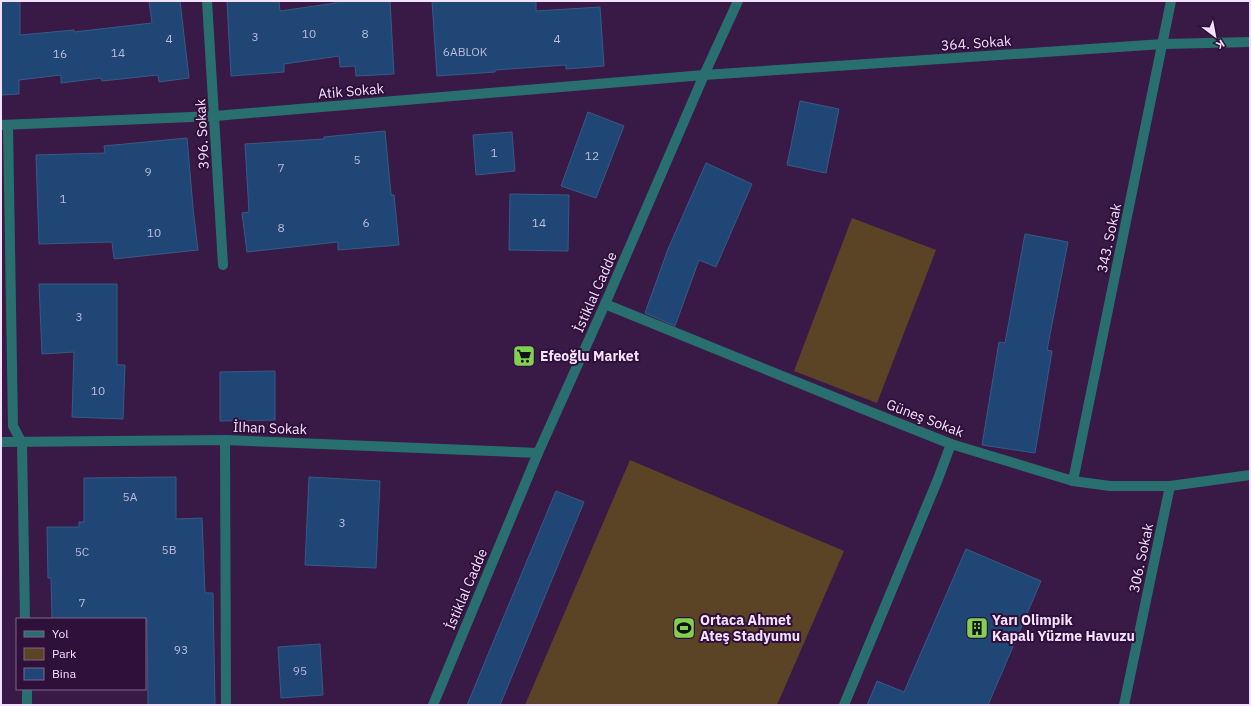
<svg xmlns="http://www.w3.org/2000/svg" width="1251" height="706" font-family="'IBM Plex Sans',sans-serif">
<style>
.green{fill:#5a4425}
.building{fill:#1f4675;stroke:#375a87}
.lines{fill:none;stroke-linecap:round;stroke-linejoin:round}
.minor{stroke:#2a6f6f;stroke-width:10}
.labels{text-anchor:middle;stroke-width:4;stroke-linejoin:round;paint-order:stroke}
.number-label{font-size:12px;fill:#bfbadb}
.street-label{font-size:14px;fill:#f4e1fd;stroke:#2f103b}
.poi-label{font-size:14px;font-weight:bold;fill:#f4e1fd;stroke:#2f103b;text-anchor:start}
</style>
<rect width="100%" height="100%" fill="#391a46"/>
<!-- green -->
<g class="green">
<polygon points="852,218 936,250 877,403 794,371"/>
<polygon points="630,460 844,551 777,705 525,705"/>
</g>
<!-- building -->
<g class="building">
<polygon points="1,1 20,1 20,35 74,30 74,32 152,23 149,1 180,1 189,78 159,82 158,75 102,81 101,78 61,83 61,75 19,80 19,94 1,95"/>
<polygon points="227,1 279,1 280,11 336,3 336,1 390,1 394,74 356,76 355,66 340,67 339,56 284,64 284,72 231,76"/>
<polygon points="432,1 536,1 536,11 600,7 604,66 566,69 566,65 495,70 495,72 437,76"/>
<polygon points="800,101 839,109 826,173 787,165"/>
<polygon points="588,112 624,126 596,198 561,186"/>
<polygon points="385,131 391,195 394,195 399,245 338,250 338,242 247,252 242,213 249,212 245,144 324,139 324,137"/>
<polygon points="512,132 515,171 476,175 473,135"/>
<polygon points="187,138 193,208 198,250 114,259 112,242 39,244 36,155 105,153 104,146"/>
<polygon points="706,163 752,184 716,267 699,260 675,326 645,313 668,249"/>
<polygon points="510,194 569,195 568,251 509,250"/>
<polygon points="1025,234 1068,242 1047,350 1052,351 1035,453 982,445 999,342 1005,343"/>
<polygon points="39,284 117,284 117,365 125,365 123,419 72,417 74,352 42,354"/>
<polygon points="275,371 275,420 220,421 220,372"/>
<polygon points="176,477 176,519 202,518 205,593 213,593 215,705 148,705 147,619 52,619 51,578 48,578 47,527 79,527 79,522 84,522 84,478"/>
<polygon points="309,477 380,481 376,568 305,565"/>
<polygon points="556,491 584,502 500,705 467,705"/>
<polygon points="966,549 1041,581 988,705 867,705 877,681 904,692"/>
<polygon points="320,644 323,695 281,698 278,647"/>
</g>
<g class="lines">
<!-- minor -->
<g class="minor">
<polyline points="207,1 223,265"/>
<polyline points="1,125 215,116 704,75 1163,44 1250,42"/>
<polyline points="8,125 13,426 22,443 25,619"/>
<polyline points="605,304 873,413 951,444 1073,481 1110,486 1170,486 1250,475"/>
<polyline points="225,440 226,705"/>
<polyline points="1,442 225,440 538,453"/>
<polyline points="1073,481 1171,1"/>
<polyline points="27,689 27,705"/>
<polyline points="433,705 538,453 605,304 704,75 738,1"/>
<polyline points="844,705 938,479 951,444"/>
<polyline points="1124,705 1170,486"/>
</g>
</g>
<!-- icons -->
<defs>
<g id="supermarket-square" transform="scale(1.15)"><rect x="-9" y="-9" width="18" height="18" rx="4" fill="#82d04f" stroke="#2f103b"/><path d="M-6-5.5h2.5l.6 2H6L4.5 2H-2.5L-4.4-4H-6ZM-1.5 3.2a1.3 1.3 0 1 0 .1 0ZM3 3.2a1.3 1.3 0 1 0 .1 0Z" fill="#111"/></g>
<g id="stadium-square" transform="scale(1.15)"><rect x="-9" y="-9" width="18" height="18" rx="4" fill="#82d04f" stroke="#2f103b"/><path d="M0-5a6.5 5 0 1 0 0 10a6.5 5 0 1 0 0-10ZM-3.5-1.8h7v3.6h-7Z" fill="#111"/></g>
<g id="building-square" transform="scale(1.15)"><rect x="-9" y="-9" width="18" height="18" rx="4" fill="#82d04f" stroke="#2f103b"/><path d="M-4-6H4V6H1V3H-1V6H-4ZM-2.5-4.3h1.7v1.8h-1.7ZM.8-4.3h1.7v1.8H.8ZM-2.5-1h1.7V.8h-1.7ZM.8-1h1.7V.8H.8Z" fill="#111"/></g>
</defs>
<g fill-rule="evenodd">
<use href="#supermarket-square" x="524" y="356"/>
<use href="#stadium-square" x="684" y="628"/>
<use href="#building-square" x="977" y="628"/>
</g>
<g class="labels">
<!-- number labels -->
<g class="number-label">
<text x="309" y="38">10</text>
<text x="365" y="38">8</text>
<text x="255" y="41">3</text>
<text x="169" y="43">4</text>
<text x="557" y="43">4</text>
<text x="465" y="56">6ABLOK</text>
<text x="118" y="57">14</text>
<text x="60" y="58">16</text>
<text x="494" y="157">1</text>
<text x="592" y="160">12</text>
<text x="357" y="164">5</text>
<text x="281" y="172">7</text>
<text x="148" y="176">9</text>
<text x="63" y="203">1</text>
<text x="366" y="227">6</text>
<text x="539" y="227">14</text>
<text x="281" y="232">8</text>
<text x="154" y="237">10</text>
<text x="79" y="321">3</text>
<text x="98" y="395">10</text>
<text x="130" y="501">5A</text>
<text x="342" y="527">3</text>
<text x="169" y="554">5B</text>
<text x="82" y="556">5C</text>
<text x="82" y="607">7</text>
<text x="181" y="654">93</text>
<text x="300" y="675">95</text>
</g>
<!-- street labels -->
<g class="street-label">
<text transform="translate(976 43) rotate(-4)" y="5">364. Sokak</text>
<text transform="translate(351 91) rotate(-5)" y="5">Atik Sokak</text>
<text transform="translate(202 134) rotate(-93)" y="5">396. Sokak</text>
<text transform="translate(1109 238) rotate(-78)" y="5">343. Sokak</text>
<text transform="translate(595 292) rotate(-66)" y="5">İstiklal Cadde</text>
<text transform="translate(925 418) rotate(21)" y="5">Güneş Sokak</text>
<text transform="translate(270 428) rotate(2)" y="5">İlhan Sokak</text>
<text transform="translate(1141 558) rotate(-78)" y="5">306. Sokak</text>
<text transform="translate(466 589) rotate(-67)" y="5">İstiklal Cadde</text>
</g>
<!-- poi labels -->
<g class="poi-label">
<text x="540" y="361">Efeoğlu Market</text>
<text x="700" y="625">Ortaca Ahmet<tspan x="700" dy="16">Ateş Stadyumu</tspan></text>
<text x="992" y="625">Yarı Olimpik<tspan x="992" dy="16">Kapalı Yüzme Havuzu</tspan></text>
</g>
</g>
<!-- border -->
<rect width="1251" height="706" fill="none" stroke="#f4e1fd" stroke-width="4"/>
<!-- legend -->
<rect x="16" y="618" width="130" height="72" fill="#2f103b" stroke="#7e6489"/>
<rect x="24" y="631" width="20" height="6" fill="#2a6f6f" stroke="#7e6489"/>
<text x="52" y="638" font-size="12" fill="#f4e1fd">Yol</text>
<rect x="24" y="648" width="20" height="12" fill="#5a4425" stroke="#7e6489"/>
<text x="52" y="658" font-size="12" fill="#f4e1fd">Park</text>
<rect x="24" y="668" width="20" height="12" fill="#1f4675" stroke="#7e6489"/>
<text x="52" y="678" font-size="12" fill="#f4e1fd">Bina</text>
<!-- north arrow -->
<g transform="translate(1215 36) rotate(148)" stroke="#2f103b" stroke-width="3" paint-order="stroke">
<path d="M0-3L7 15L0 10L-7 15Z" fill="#f4e1fd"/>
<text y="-6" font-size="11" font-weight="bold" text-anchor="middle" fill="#f4e1fd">K</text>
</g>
</svg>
